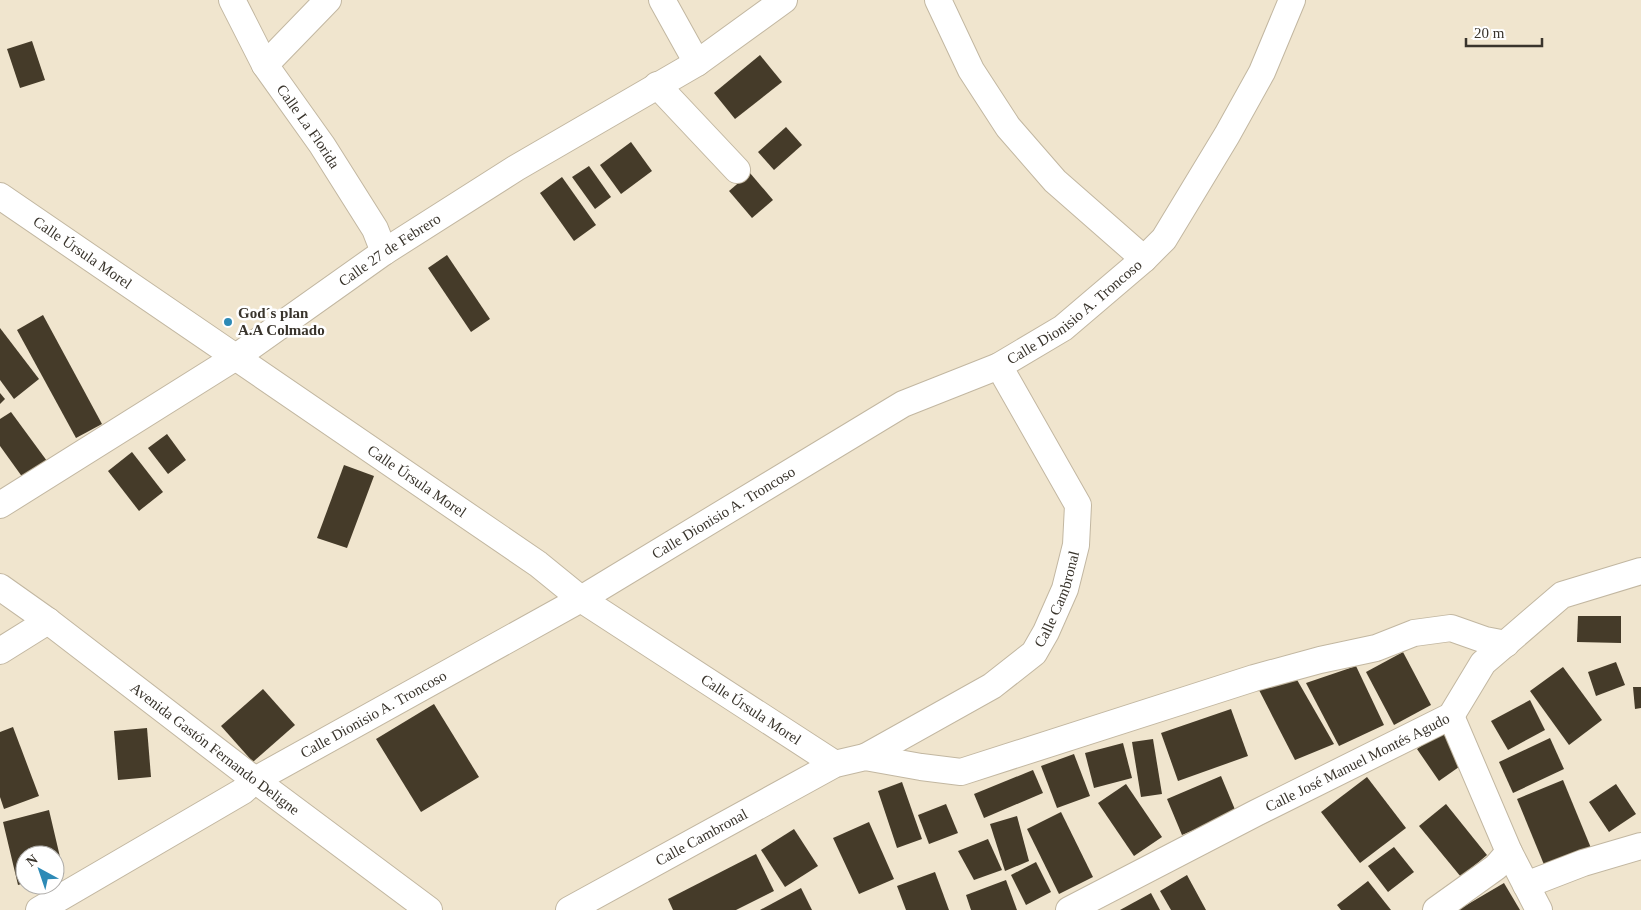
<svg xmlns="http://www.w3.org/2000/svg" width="1641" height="910" font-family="Georgia,serif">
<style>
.building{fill:#453b29}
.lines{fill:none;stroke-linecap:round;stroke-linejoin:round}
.minor-casing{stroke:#c2b7a1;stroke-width:28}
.minor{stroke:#fff;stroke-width:26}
.poi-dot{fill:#2d8ab6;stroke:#fff;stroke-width:2}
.labels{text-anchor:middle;stroke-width:5;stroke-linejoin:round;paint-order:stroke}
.street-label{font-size:15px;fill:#39342c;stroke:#fff}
.poi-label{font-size:15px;font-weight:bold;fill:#39342c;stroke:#fff;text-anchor:start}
</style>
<rect width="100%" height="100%" fill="#f0e5ce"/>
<!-- building -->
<g class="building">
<polygon points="32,41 45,80 20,88 7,49"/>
<polygon points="760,55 782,82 735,119 714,93"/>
<polygon points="786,127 802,145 774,170 758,152"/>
<polygon points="631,142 652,171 621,194 600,165"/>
<polygon points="589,166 611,197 595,209 572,177"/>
<polygon points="750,173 773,200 752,218 729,191"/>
<polygon points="562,177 596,225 574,241 540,193"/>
<polygon points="447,255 490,319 471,332 428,268"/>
<polygon points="43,315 102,424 76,438 17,330"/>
<polygon points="0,328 39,379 14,399 0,380"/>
<polygon points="0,393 5,399 0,404"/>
<polygon points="11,412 47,461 23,478 0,446 0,419"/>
<polygon points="167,434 186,460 168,474 148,448"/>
<polygon points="132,452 163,492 139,511 108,471"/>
<polygon points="344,465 374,476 347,548 317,538"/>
<polygon points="1578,616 1621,616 1621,643 1577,642"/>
<polygon points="1403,652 1431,705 1394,725 1366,672"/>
<polygon points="1616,662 1625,685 1596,696 1588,672"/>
<polygon points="1356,666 1384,725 1339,746 1306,683"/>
<polygon points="1563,667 1602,720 1569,745 1530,691"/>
<polygon points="1296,678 1334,744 1295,760 1259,690"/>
<polygon points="1633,687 1641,687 1641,708 1635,709"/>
<polygon points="263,689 295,725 253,762 221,726"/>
<polygon points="1530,700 1545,730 1508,750 1491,721"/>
<polygon points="434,704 479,777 421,812 376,739"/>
<polygon points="1231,709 1248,756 1178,781 1161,733"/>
<polygon points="13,727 39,796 4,809 0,797 0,732"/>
<polygon points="147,728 151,777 118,780 114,731"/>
<polygon points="1444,730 1466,762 1439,781 1417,749"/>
<polygon points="1550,738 1564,769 1513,793 1499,762"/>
<polygon points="1153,739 1162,794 1141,797 1132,742"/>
<polygon points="1123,743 1132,778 1094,788 1085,753"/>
<polygon points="1074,754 1090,796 1057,808 1041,766"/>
<polygon points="1033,770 1043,793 984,818 974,794"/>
<polygon points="1221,776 1236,812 1182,835 1167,799"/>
<polygon points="1367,777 1406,828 1360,863 1321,812"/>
<polygon points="1563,780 1591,848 1545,867 1517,799"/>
<polygon points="902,782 922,839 897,848 878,791"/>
<polygon points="1126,784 1162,837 1134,856 1098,803"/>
<polygon points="1616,784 1636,814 1609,832 1589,802"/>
<polygon points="946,804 958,833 929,844 918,815"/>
<polygon points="1446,804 1487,855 1461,877 1419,826"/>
<polygon points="49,810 64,874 55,876 55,855 25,855 25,883 18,885 3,822"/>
<polygon points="1061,812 1093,877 1059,894 1027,829"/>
<polygon points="1017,816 1029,861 1005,871 990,824"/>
<polygon points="869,822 894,879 859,894 833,838"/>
<polygon points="794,829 818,866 785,887 761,850"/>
<polygon points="988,839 1002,870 974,880 958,851"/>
<polygon points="1394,847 1414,872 1388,892 1368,866"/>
<polygon points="756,854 774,891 736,910 673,910 668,899"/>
<polygon points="1036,862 1051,892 1026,905 1011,875"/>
<polygon points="935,872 949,910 906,910 897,886"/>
<polygon points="1187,875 1206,910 1171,910 1160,891"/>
<polygon points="1006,880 1017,910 971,910 966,895"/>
<polygon points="1368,881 1391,910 1341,910 1337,905"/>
<polygon points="1504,883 1520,910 1458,910"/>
<polygon points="801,888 812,910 760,910"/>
<polygon points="1151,893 1160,910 1120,910"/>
</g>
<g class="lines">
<!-- minor casing -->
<g class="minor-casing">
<g id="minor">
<path id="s1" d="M232,0L265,65L322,145L375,229L384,252"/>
<polyline points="662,0 697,63"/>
<polyline points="938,0 971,70 1008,127 1055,181 1144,259"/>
<polyline points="265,65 328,0"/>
<polyline points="657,85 737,170"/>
<path id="s2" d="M0,196L538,564L581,599L835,764"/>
<path id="s3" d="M0,505L236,357L384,252L516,168L697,63L784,0"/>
<path id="s4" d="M0,587L48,621L255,780L429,910"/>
<polyline points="0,651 48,621"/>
<polyline points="1451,716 1509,852 1539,910"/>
<path id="s5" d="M865,757L992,686L1034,653L1046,632L1065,589L1076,545L1078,505L999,366"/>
<polyline points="1526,885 1583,863 1641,846"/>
<path id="s6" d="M39,910L243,791L255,780L581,599L903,404L999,366L1063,328L1144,259L1164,239L1227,135L1262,72L1292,0"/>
<path id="s7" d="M569,910L835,764L865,757L921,767L961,772L1254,678L1320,660L1376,648L1414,633L1451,628L1485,640L1506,644"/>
<path id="s8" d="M1069,910L1256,813L1451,716L1483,663L1562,595L1641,571"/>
<polyline points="1436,910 1496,867 1509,852"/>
</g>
</g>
<!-- minor -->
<use href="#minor" class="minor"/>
</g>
<!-- markers -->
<circle class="poi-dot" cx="228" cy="322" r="5"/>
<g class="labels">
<!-- street labels -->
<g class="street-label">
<text dy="5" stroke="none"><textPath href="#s1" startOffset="148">Calle La Florida</textPath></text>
<text dy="5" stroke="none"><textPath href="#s3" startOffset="466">Calle 27 de Febrero</textPath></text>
<text dy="5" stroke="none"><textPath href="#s2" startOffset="100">Calle Úrsula Morel</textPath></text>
<text dy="5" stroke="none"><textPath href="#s6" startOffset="1198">Calle Dionisio A. Troncoso</textPath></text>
<text dy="5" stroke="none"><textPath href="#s2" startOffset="505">Calle Úrsula Morel</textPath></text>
<text dy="5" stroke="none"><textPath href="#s6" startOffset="792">Calle Dionisio A. Troncoso</textPath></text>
<text dy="5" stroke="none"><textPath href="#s5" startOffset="258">Calle Cambronal</textPath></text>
<text dy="5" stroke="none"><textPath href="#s2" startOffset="910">Calle Úrsula Morel</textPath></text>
<text dy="5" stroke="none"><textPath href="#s6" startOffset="388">Calle Dionisio A. Troncoso</textPath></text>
<text dy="5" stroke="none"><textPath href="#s4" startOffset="269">Avenida Gastón Fernando Deligne</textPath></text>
<text dy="5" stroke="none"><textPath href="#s8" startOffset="324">Calle José Manuel Montés Agudo</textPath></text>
<text dy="5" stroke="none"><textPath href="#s7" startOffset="151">Calle Cambronal</textPath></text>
</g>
<!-- poi labels -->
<g class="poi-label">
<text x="238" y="318">God´s plan<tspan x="238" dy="17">A.A Colmado</tspan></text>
</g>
</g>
<!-- north arrow -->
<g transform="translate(40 870) rotate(320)"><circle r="24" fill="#ffffff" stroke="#b0aeab"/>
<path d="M0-4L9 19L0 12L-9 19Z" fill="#2d8ab6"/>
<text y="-8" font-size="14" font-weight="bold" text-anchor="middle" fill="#39342c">N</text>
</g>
<!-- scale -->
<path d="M1466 38v8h76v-8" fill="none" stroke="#39342c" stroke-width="2.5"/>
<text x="1474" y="38" font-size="15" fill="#39342c" stroke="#ffffff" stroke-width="4" paint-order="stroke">20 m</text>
</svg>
